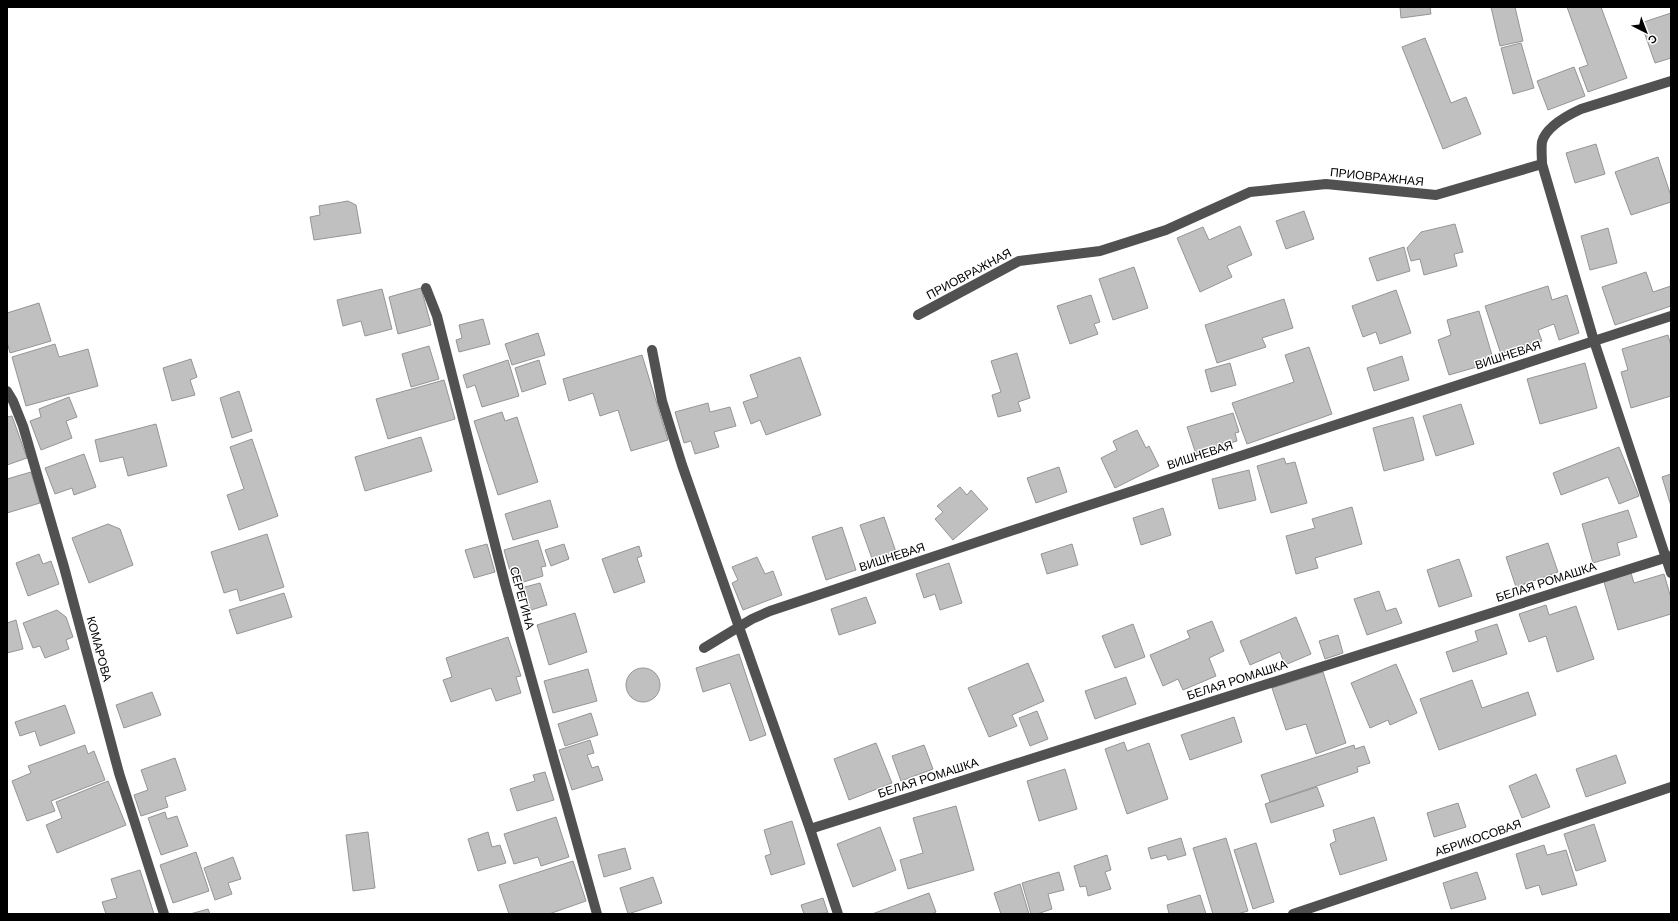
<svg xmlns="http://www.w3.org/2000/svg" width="1678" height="921" font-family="Helvetica,sans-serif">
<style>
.building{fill:#c0c0c0;stroke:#959595}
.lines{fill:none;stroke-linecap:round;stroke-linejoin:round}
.minor{stroke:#515151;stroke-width:10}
.labels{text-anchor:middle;stroke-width:3;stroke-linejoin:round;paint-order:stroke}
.street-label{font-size:12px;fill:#000;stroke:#fff}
</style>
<rect width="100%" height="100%" fill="#fff"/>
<!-- building -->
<g class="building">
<polygon points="1400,7 1430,7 1431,14 1401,18"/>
<polygon points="1491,7 1515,7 1523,41 1500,46"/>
<polygon points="1567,7 1601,7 1627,78 1588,92 1579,68 1588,65"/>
<polygon points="1671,13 1671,58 1655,63 1641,23"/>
<polygon points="1425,38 1451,103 1466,97 1481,134 1443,149 1402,47"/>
<polygon points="1521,43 1534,88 1513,94 1501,48"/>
<polygon points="1574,67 1585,96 1548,110 1537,81"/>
<polygon points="1596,144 1605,174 1575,183 1566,153"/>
<polygon points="1658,157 1671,196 1671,202 1631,215 1615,172"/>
<polygon points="348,201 356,205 361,233 314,240 310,217 320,215 319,206"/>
<polygon points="1304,211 1314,239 1286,249 1276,221"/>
<polygon points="1455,224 1463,252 1454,254 1457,266 1424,275 1420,259 1411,261 1407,248 1421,232"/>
<polygon points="1240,226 1252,255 1227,266 1232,277 1200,292 1177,238 1203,227 1209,240"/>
<polygon points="1608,228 1617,263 1590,270 1581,236"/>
<polygon points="1404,247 1410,271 1377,281 1369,258"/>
<polygon points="1134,267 1148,308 1113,320 1099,279"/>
<polygon points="1646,272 1653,292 1671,286 1671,306 1615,325 1602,287"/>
<polygon points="1548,286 1552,300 1567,295 1579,333 1559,340 1554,324 1538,330 1542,341 1501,354 1485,306"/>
<polygon points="421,288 431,325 398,334 389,297"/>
<polygon points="382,289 392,329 365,336 361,321 343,326 337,300"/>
<polygon points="1396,290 1411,333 1380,344 1376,332 1363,337 1352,306"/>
<polygon points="1091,295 1100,322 1094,324 1098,334 1070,344 1057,306"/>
<polygon points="1284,299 1293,328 1262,338 1266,347 1217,363 1205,325"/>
<polygon points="39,303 51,341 10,353 7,342 7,313"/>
<polygon points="1479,311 1494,362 1449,375 1438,340 1451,335 1447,320"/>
<polygon points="483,319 490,344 459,352 456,340 462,338 459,325"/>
<polygon points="538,333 545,355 512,365 505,344"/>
<polygon points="1668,335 1671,346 1671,396 1631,408 1621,372 1628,370 1622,349"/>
<polygon points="55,344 59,357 88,349 98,386 26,406 12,357"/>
<polygon points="429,346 439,379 411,387 402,354"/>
<polygon points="1309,347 1332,414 1247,444 1232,403 1294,382 1285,355"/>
<polygon points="1017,353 1030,398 1018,402 1021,411 998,417 992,395 1001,392 991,361"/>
<polygon points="642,355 668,440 631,451 618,410 600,416 593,393 569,401 563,379"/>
<polygon points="1402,356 1409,380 1374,391 1367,368"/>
<polygon points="800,357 821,415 766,435 760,420 751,424 743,402 758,397 750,375"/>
<polygon points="191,359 197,377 190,380 195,395 172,401 163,368"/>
<polygon points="508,360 519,396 482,407 475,385 467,388 463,375"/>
<polygon points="539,360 546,384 522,392 515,368"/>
<polygon points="1230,363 1236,385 1211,392 1205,370"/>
<polygon points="1585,363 1597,408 1540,424 1527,379"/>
<polygon points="444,380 455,419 388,439 376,399"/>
<polygon points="239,391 252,431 232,438 220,398"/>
<polygon points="69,397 77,417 66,421 72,438 41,450 30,421 41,417 39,409"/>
<polygon points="708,403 710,412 730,407 736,426 714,432 719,447 695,454 691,441 684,443 675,412"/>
<polygon points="1461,404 1474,444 1436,456 1423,416"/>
<polygon points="502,412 505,421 517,417 538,482 498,495 474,421"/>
<polygon points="1233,413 1239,432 1235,433 1237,441 1196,454 1187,427"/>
<polygon points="12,416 27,458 7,465 7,417"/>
<polygon points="1413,417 1424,460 1384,471 1373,428"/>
<polygon points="156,424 167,466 128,476 123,457 100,462 95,440"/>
<polygon points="1137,430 1146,448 1149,446 1159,466 1115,488 1101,458 1117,450 1113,441"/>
<polygon points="421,437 432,471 365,491 355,457"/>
<polygon points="252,439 278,516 239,530 227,495 244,489 230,447"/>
<polygon points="1619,447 1639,496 1619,504 1608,477 1561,495 1553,473"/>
<polygon points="84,454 96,487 74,495 72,488 55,494 45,468"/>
<polygon points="1284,458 1286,464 1295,462 1307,503 1271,513 1257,466"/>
<polygon points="1059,467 1067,492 1036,503 1027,478"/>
<polygon points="1249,470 1256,500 1219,509 1212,479"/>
<polygon points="31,472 40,503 7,513 7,479"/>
<polygon points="1671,474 1671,506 1662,477"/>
<polygon points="960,487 967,495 971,490 988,509 953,540 935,519 943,512 937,506"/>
<polygon points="550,500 558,527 513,540 505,514"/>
<polygon points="1352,507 1362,544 1315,558 1318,568 1296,574 1286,536 1315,528 1312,519"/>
<polygon points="1163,508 1171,535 1141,545 1133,518"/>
<polygon points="1628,510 1637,537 1617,543 1620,555 1593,563 1582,524"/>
<polygon points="884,517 897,555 874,564 860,525"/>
<polygon points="108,524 120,529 133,565 89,583 72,538"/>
<polygon points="842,527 856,570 826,580 812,537"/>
<polygon points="267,534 284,587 240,601 237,589 224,593 211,552"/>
<polygon points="538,540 546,566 541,567 543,576 514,585 504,550"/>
<polygon points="1548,543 1558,572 1516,587 1506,557"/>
<polygon points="487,544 495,572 474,578 465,550"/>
<polygon points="564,544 569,559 551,566 545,550"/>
<polygon points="1072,544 1078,565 1047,574 1041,554"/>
<polygon points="639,546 642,556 637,558 645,582 614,593 602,559"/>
<polygon points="39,554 43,564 51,561 59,584 28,596 16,563"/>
<polygon points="757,557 765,574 773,571 782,595 743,610 732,583 738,580 732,567"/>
<polygon points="1459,559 1472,596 1439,607 1427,570"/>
<polygon points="949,563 962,603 940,610 935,594 924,598 916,574"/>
<polygon points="1631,573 1634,583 1664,574 1671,598 1671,614 1618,630 1604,582"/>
<polygon points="540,583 547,605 528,611 521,588"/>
<polygon points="1379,591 1386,611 1396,608 1402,623 1367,635 1354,599"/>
<polygon points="284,593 292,617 237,634 229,610"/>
<polygon points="866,597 876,623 839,635 831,609"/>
<polygon points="1546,605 1549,615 1576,606 1594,659 1557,672 1546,636 1529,642 1519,614"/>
<polygon points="57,610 66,617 73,637 66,640 69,649 45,658 40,646 33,648 23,623"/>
<polygon points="575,613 587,652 549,665 537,625"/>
<polygon points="1296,617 1311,654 1285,665 1280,652 1250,665 1240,641"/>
<polygon points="16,620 23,649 7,653 7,623"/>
<polygon points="1212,621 1224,651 1209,658 1216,676 1183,690 1178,679 1163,686 1150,655 1190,638 1187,631"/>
<polygon points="1133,624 1145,657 1115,668 1102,636"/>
<polygon points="1497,624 1507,654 1453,672 1446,652 1478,641 1475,631"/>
<polygon points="1338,635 1343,653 1325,659 1319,641"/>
<polygon points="508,637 521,676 516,677 521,693 496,701 491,688 451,702 443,680 452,677 446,658"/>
<polygon points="739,654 766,735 750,741 730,683 703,692 696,668"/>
<polygon points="1028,663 1044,701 1012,715 1017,726 989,737 968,688"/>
<polygon points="1396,664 1417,713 1390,725 1388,720 1370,728 1351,683"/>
<circle cx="643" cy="685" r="17"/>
<polygon points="588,669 597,701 553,713 544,681"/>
<polygon points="1323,672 1346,743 1316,754 1306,724 1286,730 1272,688"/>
<polygon points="1126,677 1136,704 1095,719 1085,691"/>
<polygon points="1472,680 1482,708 1528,692 1536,715 1439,750 1420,699"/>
<polygon points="152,692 161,715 124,728 116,705"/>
<polygon points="65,705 75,733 40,746 35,731 20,736 15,722"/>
<polygon points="1037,711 1048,739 1030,746 1019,718"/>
<polygon points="591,713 598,735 565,746 558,724"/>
<polygon points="1234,717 1242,742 1190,760 1181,735"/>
<polygon points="590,740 594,753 587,755 592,768 598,766 603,780 572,790 559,750"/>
<polygon points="1124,742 1127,751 1149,743 1168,799 1127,814 1105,749"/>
<polygon points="876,743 892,783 849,800 834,759"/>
<polygon points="85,745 88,754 94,751 105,780 51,801 55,811 27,821 12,781 31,773 28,766"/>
<polygon points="924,745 933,769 901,781 892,756"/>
<polygon points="1354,745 1355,749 1364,746 1370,763 1357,767 1358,772 1270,802 1261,775"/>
<polygon points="1616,755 1626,783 1586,797 1576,769"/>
<polygon points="175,758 186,790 165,797 168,807 141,816 134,795 148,790 141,770"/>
<polygon points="1065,769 1077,809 1039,821 1027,781"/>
<polygon points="545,772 554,800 517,811 510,789 535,781 533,775"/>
<polygon points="1536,774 1550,807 1522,818 1509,786"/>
<polygon points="108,781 126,825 57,853 46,825 62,818 56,802"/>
<polygon points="1317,787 1324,806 1271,823 1265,804"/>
<polygon points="1458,803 1466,827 1434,837 1427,813"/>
<polygon points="956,806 974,870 908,889 900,860 923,853 913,818"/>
<polygon points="165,812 167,819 177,816 188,846 161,855 148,818"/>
<polygon points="556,817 569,857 541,866 538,857 514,864 504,834"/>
<polygon points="1374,817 1387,860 1340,875 1330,844 1336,841 1333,830"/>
<polygon points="792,821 805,864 771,875 765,856 771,854 764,830"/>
<polygon points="1594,824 1606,861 1576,871 1564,834"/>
<polygon points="880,827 896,870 853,887 837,844"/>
<polygon points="368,832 375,888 353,891 346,835"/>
<polygon points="488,832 492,847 500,845 506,863 478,871 468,839"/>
<polygon points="1181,838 1186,855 1168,860 1166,855 1151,859 1148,848"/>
<polygon points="1226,838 1248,911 1237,914 1213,914 1193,848"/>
<polygon points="1256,843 1274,902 1253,909 1234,850"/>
<polygon points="1544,845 1547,855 1566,850 1577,885 1542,895 1539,885 1526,889 1516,854"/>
<polygon points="625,848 631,869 604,877 598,855"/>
<polygon points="196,852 209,891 173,903 160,865"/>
<polygon points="1107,855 1111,870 1105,872 1111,889 1088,896 1086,886 1080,887 1074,866"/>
<polygon points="233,857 241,879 228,883 232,894 215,900 204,868"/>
<polygon points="573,861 586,901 549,914 509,914 499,885"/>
<polygon points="140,870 154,914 106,914 102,902 117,898 111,879"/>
<polygon points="1059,872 1064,890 1048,894 1052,909 1037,914 1031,914 1022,883"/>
<polygon points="1477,872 1486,899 1451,909 1443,883"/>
<polygon points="653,877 662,903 628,914 620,888"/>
<polygon points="1020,884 1029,914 1001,914 994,893"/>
<polygon points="929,893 936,912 931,914 872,914"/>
<polygon points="1200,895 1206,914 1169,914 1167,905"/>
<polygon points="823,898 828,913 804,914 801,905"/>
<polygon points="208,909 210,914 190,914"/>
</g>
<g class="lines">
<!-- minor -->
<g class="minor">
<path d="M1671,81L1581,109C1568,115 1546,127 1542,142C1541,149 1542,157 1542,164L1594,341L1671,573"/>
<polyline points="426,288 437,316 505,584 597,914"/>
<polyline points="918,315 1019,261 1100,251 1166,230 1250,192 1326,184 1436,195 1542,164"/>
<polyline points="652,350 662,401 682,465 810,829 838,914"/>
<polyline points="7,391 13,401 23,426 64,567 119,773 164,914"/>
<polyline points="704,648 752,619 770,611 1074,510 1671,316"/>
<polyline points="810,829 1671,556"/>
<polyline points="1293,914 1671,787"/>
</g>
</g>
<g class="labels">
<!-- street labels -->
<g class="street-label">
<text transform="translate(1377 177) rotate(6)" y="4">ПРИОВРАЖНАЯ</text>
<text transform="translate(969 274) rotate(-28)" y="4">ПРИОВРАЖНАЯ</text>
<text transform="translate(1508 355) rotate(-18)" y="4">ВИШНЕВАЯ</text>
<text transform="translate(1200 455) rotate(-18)" y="4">ВИШНЕВАЯ</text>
<text transform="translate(892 557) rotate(-18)" y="4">ВИШНЕВАЯ</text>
<text transform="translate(1546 582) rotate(-18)" y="4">БЕЛАЯ РОМАШКА</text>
<text transform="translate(522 598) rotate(75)" y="4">СЕРЕГИНА</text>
<text transform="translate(99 649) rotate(75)" y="4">КОМАРОВА</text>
<text transform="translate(1237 680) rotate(-18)" y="4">БЕЛАЯ РОМАШКА</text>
<text transform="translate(928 778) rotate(-18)" y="4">БЕЛАЯ РОМАШКА</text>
<text transform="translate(1478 838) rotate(-19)" y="4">АБРИКОСОВАЯ</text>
</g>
</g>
<!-- border -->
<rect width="1678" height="921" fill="none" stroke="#000000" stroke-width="16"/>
<!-- north arrow -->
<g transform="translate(1646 32) rotate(138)" stroke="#ffffff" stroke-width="3" paint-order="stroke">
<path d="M0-3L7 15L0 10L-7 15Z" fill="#000000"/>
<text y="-6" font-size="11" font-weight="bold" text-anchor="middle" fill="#000000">С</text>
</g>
</svg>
